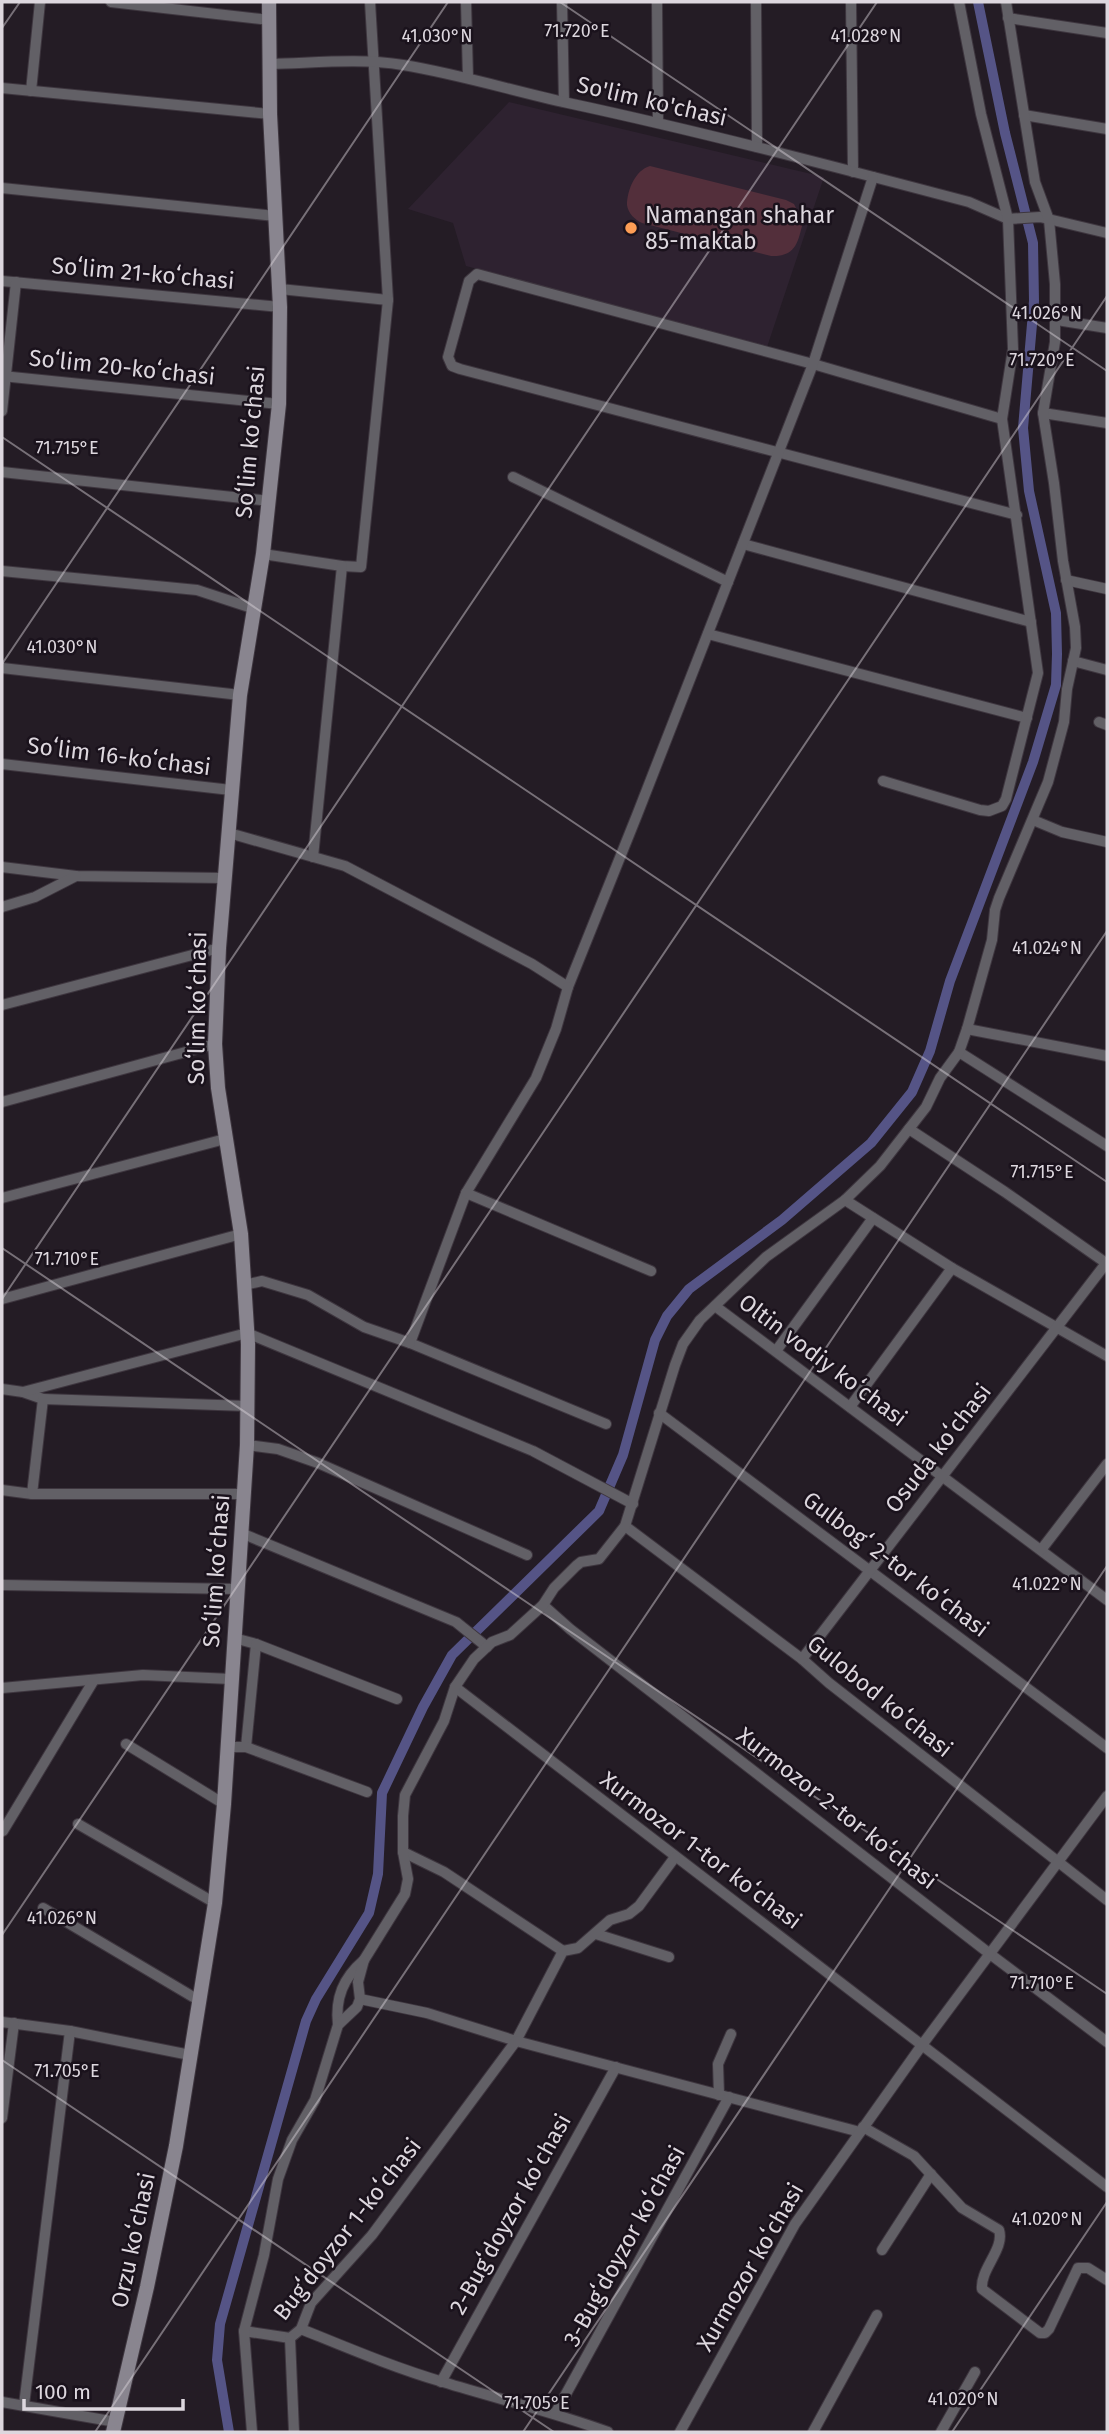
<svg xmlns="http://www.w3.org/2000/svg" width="1109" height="2434" font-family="'Fira Sans',sans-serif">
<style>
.built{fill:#2e2230}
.green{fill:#532f3b}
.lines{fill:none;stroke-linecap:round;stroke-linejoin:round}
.canal{stroke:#555486;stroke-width:10}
.street-casing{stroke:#3e363f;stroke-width:12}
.secondary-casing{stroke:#3e363f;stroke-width:16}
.street{stroke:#626066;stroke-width:10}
.secondary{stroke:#89858f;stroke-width:14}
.ticks{fill:none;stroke:#ddd7de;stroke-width:2;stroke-opacity:0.45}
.poi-dot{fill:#fd9d55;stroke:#1a121c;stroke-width:2.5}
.labels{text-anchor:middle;stroke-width:5;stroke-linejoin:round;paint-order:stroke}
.street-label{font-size:23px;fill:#ddd7de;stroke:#1a121c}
.poi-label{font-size:23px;fill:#ddd7de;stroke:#1a121c;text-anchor:start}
.ticks-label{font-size:18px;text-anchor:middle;fill:#ddd7de;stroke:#1a121c;stroke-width:5;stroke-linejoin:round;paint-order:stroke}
</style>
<rect width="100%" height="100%" fill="#241c25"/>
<!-- built -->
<polygon class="built" points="509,102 824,177 767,347 466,266 453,223 408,209"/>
<!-- green -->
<path class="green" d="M650,166L786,200L794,204L803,222C798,242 796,257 771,256L642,223C635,220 628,213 627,205C627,191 635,170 650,166Z"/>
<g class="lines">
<!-- canal -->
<polyline class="canal" points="229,2432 217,2360 220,2324 306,2021 316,1999 369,1913 378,1874 382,1793 423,1707 452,1655 599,1511 623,1455 655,1340 667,1316 689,1289 782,1220 871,1143 912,1092 930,1051 950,981 1033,762 1056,685 1057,654 1056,613 1029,491 1023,428 1034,301 1033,243 1005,133 978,2"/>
<!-- street casing -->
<g class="street-casing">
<g id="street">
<polyline points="111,2 270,20"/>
<polyline points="370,2 388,300"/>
<polyline points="466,2 468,78"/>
<polyline points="562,2 564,102"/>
<polyline points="657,2 658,122"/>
<polyline points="756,2 757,147"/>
<polyline points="851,2 853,172"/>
<polyline points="1008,18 1107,33"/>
<path d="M271,64C315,63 360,58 403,65C459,74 513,91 568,103C703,132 836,167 969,202L1008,219L1040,217L1107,233"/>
<polyline points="2,88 270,114"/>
<polyline points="31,91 40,2"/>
<polyline points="1024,115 1107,129"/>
<polyline points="2,188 275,216"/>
<polyline points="2,281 280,307"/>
<polyline points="1057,320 1107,328"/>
<polyline points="2,376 279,404"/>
<polyline points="2,411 16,282"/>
<polyline points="1043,413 1107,423"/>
<polyline points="1002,419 813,364 477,274 469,281 448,357 452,366 460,369 1017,515"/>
<polyline points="2,472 270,501"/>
<polyline points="513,477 728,582"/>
<polyline points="743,544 1031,622"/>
<polyline points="263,554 342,566 361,567 388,300 280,289"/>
<polyline points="2,571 197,590 252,608"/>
<polyline points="1066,580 1107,589"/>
<polyline points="708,634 1027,718"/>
<polyline points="1073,661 1107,670"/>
<polyline points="2,668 240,695"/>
<polyline points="1099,722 1107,725"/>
<polyline points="2,764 231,790"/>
<polyline points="883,781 980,810 989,811 1002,806 1006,799 1038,673 1002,419 1013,349 1008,219 981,114 959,2"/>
<polyline points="1033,820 1062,832 1107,842"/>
<polyline points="229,833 345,866 532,964 568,987 637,815 813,364 873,177"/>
<polyline points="313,857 342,566"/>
<polyline points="2,867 76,876 224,878"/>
<polyline points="2,907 35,897 76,876"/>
<polyline points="568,987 556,1029 536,1078 466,1193 410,1343 606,1424"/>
<polyline points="2,1005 219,948"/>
<polyline points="967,1029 1107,1056"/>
<polyline points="959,1052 1107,1146"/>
<polyline points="2,1102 215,1044"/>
<polyline points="909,1129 1005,1192 1106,1263"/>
<polyline points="466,1193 651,1271"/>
<polyline points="2,1198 225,1139"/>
<polyline points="845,1200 952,1268 1107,1356"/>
<polyline points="244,1285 262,1281 308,1295 364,1327 410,1343"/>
<polyline points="2,1299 241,1234"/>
<polyline points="715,1306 1107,1600"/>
<polyline points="776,1351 873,1218"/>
<polyline points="2,1389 23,1392 43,1399"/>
<polyline points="23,1392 247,1333 533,1451 633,1504"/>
<polyline points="850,1407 952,1268"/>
<polyline points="659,1413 1107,1748"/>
<polyline points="247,1445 278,1449 318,1463 527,1555"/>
<polyline points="2,1490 32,1494"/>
<polyline points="243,1494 32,1494 43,1399 247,1406"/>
<polyline points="625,1526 802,1659 829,1683 1107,1900"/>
<polyline points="241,1533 456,1622 487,1647"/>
<polyline points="1041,1550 1107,1464"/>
<polyline points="2,1585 238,1589"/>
<polyline points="543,1605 570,1629 990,1954 1107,2042"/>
<polyline points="234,1638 256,1644 246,1747"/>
<polyline points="256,1644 397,1699"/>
<polyline points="802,1659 1107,1262"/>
<polyline points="455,1687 1107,2187"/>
<polyline points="2,1688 143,1675 231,1679"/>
<polyline points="126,1744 224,1804"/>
<polyline points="227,1747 246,1747 367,1792"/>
<polyline points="78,1824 215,1903"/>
<polyline points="3,1831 94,1680"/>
<polyline points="403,1852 444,1872 563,1951"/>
<polyline points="43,1908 200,2001"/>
<polyline points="596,1934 669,1957"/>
<polyline points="360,1999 427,2013 516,2041 563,1951 578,1948 610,1920 629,1914 639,1906 675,1857"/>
<polyline points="2,2022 70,2031 190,2055"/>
<path d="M338,2025C335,1998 343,1978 364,1960"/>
<polyline points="719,2095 718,2064 731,2034"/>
<polyline points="2,2118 14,2023"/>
<path d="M863,2127L914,2156L962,2208L999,2230C1005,2249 980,2269 982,2289L1040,2333H1045L1049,2329L1078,2268H1088L1107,2280"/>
<polyline points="882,2250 931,2174"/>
<path d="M301,2329C348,2348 395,2368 443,2382C498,2399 554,2412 608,2432"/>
<polyline points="244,2331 290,2338 301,2329 311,2303 372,2235 516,2041 860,2132"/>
<polyline points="290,2338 294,2432"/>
<polyline points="441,2382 616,2067"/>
<polyline points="2,2402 116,2422"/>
<polyline points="24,2405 70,2031"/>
<polyline points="555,2414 729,2097"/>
<polyline points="252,2432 244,2331 264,2255 278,2179 292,2140 315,2100 338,2025 357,2007 360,1999 358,1982 364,1960 405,1894 408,1879 403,1852 403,1816 405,1795 444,1721 455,1687 474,1659 492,1642 510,1635 543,1605 554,1588 576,1566 581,1562 599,1559 625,1526 675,1365 683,1344 700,1320 766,1257 845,1200 880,1166 926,1107 940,1078 959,1052 967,1029 992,940 995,910 999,898 1048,782 1064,722 1067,689 1076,648 1075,627 1063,561 1054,483 1043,413 1055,342 1055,284 1049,220 1035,182 1006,2"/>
<polyline points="680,2432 795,2224 922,2045 1107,1796"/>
<polyline points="813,2432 877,2315"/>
<polyline points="941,2432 975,2372"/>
</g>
</g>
<!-- secondary casing -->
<g class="secondary-casing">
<polyline id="secondary" points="113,2432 147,2287 176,2146 215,1903 224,1804 247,1445 248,1344 241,1234 218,1088 215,1044 219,948 240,695 263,554 279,404 280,307 270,114 269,2"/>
</g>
<!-- street -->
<use href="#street" class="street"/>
<!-- secondary -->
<use href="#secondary" class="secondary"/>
</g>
<!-- ticks -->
<path class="ticks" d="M560,2L1107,371M2,28L20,2M2,437L1107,1182M2,664L448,2M2,1248L1107,1994M2,1299L877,2M2,1935L1107,296M2,2060L554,2432M95,2432L1107,931M523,2432L1107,1566M952,2432L1107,2202"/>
<!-- markers -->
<circle class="poi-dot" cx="631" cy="228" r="7"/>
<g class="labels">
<!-- street labels -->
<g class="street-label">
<text transform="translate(652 101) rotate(13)" y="8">So'lim ko'chasi</text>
<text transform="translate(143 273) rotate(5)" y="8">Soʻlim 21-koʻchasi</text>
<text transform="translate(122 367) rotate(6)" y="8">Soʻlim 20-koʻchasi</text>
<text transform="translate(250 442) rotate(-85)" y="8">Soʻlim koʻchasi</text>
<text transform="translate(119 756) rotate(7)" y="8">Soʻlim 16-koʻchasi</text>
<text transform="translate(197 1008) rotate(-89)" y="8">Soʻlim koʻchasi</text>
<text transform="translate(823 1360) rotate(37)" y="8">Oltin vodiy koʻchasi</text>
<text transform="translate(938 1448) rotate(-52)" y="8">Osuda koʻchasi</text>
<text transform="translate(896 1564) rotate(37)" y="8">Gulbogʻ 2-tor koʻchasi</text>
<text transform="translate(216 1571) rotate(-86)" y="8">Soʻlim koʻchasi</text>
<text transform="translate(880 1696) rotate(39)" y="8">Gulobod koʻchasi</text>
<text transform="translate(837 1808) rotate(38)" y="8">Xurmozor 2-tor koʻchasi</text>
<text transform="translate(701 1850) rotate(37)" y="8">Xurmozor 1-tor koʻchasi</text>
<text transform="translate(510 2214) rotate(-61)" y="8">2-Bugʻdoyzor koʻchasi</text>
<text transform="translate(347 2229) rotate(-52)" y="8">Bugʻdoyzor 1-koʻchasi</text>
<text transform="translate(133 2240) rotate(-78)" y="8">Orzu koʻchasi</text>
<text transform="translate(624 2246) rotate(-61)" y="8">3-Bugʻdoyzor koʻchasi</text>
<text transform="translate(750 2267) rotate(-60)" y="8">Xurmozor koʻchasi</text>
</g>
<!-- poi labels -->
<g class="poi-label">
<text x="645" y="223">Namangan shahar<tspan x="645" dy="26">85-maktab</tspan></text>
</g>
</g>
<g class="ticks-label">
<text x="577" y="37">71.720°E</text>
<text x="437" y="42">41.030°N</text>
<text x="866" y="42">41.028°N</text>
<text x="1047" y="319">41.026°N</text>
<text x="1042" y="366">71.720°E</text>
<text x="67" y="454">71.715°E</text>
<text x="62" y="653">41.030°N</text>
<text x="1047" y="954">41.024°N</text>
<text x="1042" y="1178">71.715°E</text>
<text x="67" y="1265">71.710°E</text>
<text x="1047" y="1590">41.022°N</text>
<text x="62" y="1924">41.026°N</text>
<text x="1042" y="1989">71.710°E</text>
<text x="67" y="2077">71.705°E</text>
<text x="1047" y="2225">41.020°N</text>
<text x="963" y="2405">41.020°N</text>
<text x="537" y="2409">71.705°E</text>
</g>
<!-- border -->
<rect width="1109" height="2434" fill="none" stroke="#ddd7de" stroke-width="7"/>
<!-- scale -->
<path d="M24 2399v10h159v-10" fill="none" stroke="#ddd7de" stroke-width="3.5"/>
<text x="35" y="2399" font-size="21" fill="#ddd7de" stroke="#1a121c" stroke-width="5" paint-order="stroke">100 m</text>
</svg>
